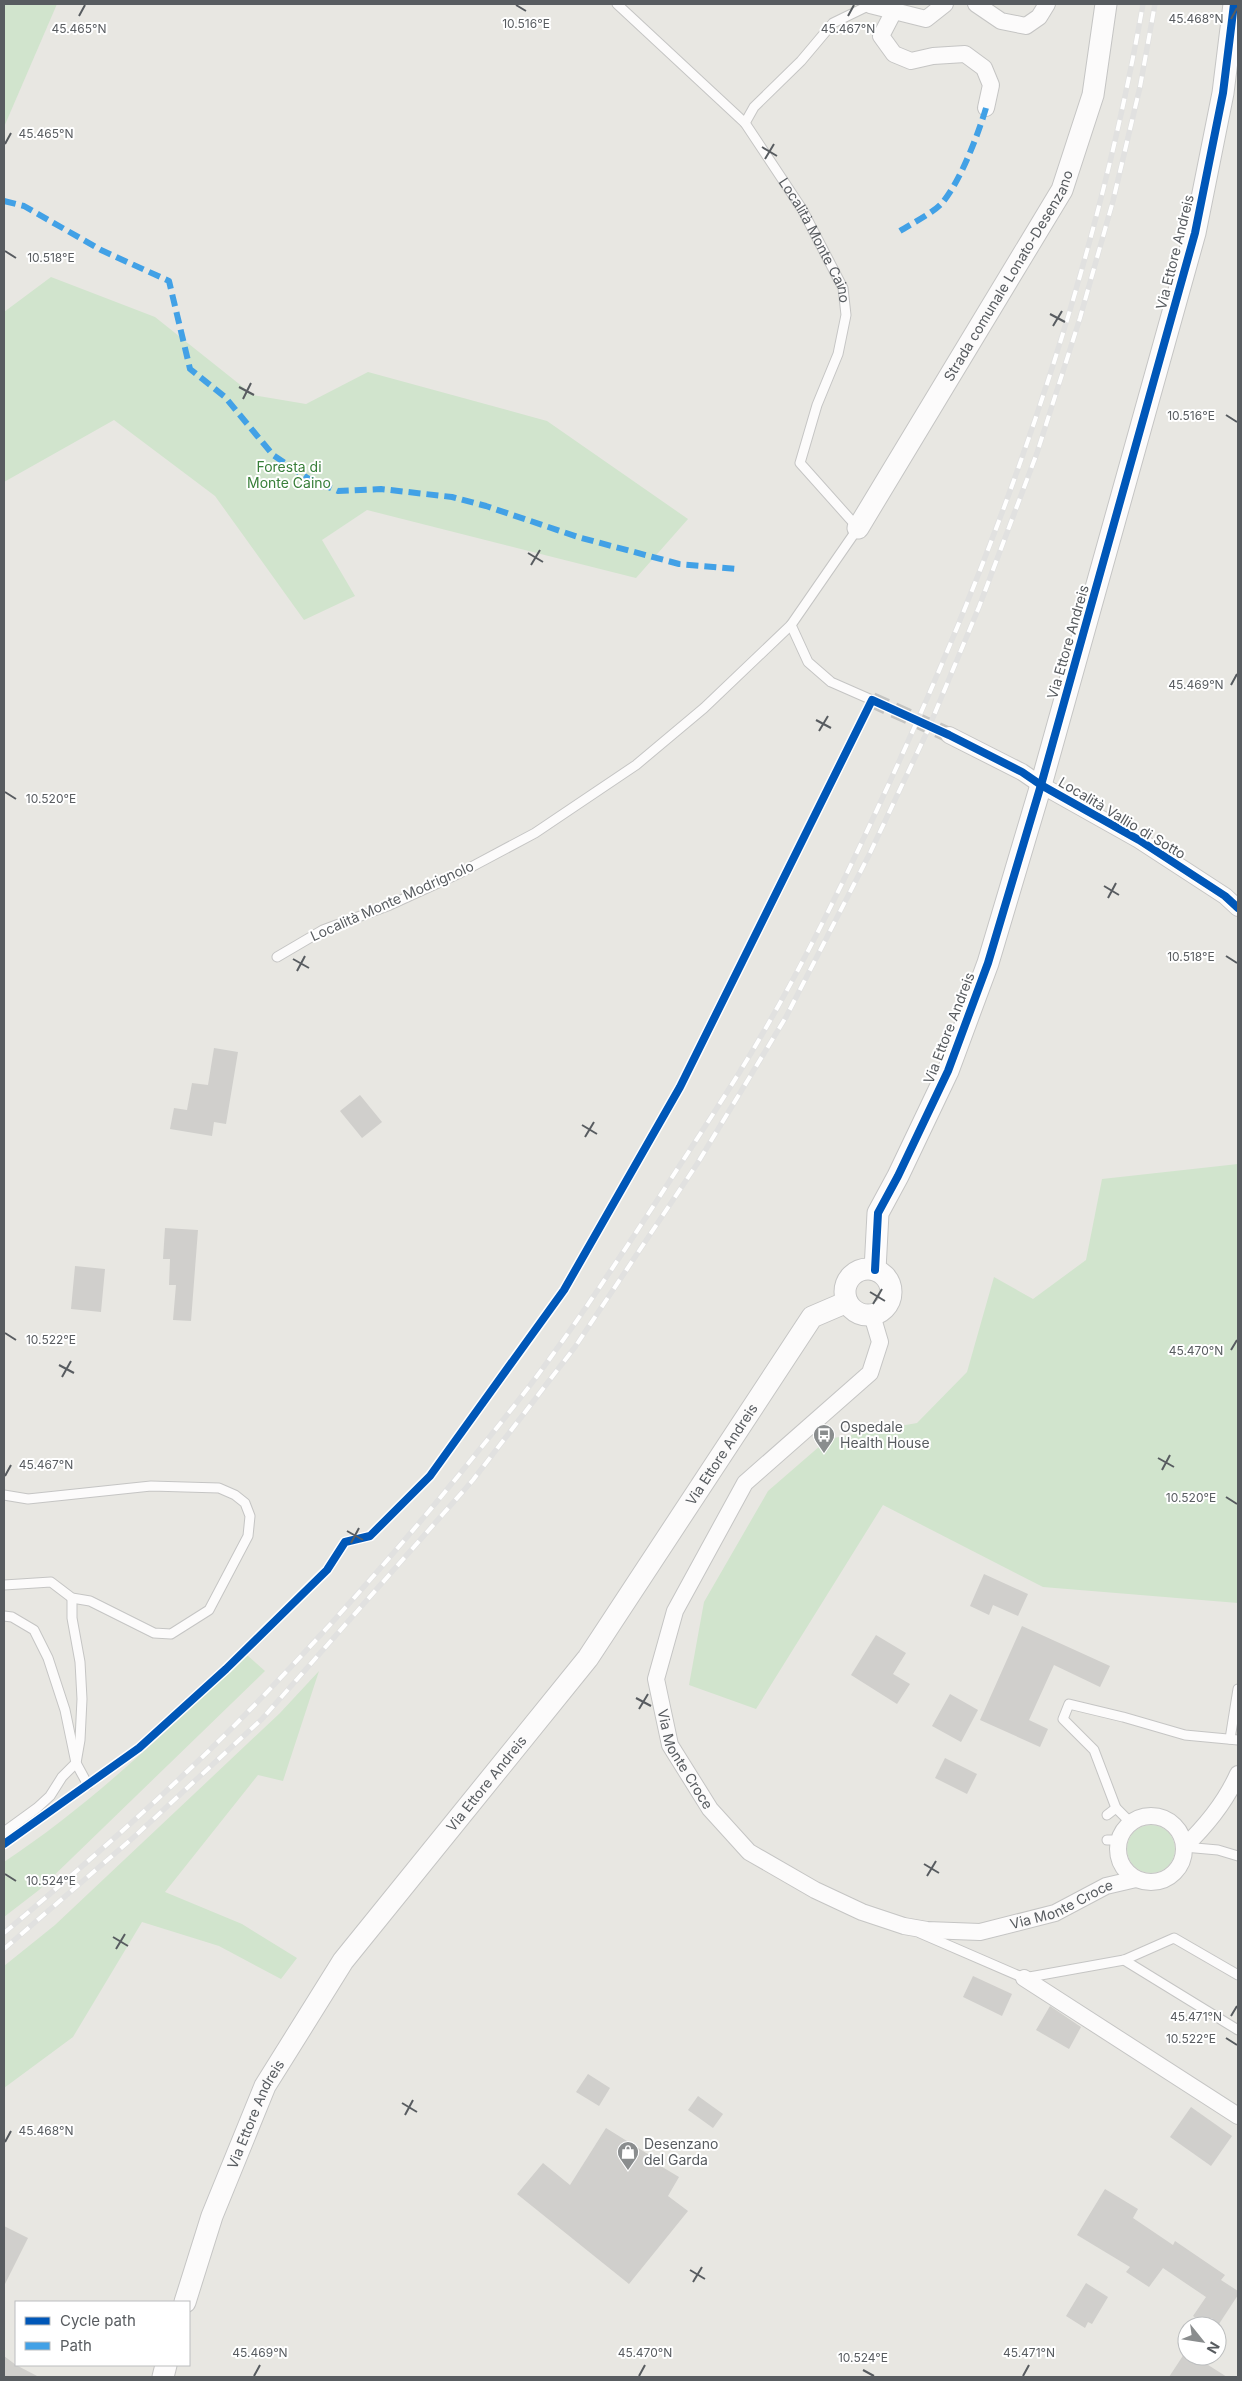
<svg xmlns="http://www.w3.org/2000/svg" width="1242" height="2381" font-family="Inter,sans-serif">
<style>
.green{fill:#d1e4cd}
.building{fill:#d0cfcc}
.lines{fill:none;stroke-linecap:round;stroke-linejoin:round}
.minor-tunnel{stroke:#c4c4c2;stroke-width:16;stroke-dasharray:16 8;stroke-linecap:butt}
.service-casing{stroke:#c5c5c4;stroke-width:11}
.minor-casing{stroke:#c5c5c4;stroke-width:18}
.tertiary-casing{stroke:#c5c5c4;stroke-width:23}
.service{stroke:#fcfbfb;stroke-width:9}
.minor{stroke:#fcfbfb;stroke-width:16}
.tertiary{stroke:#fcfbfb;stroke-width:21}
.rail-casing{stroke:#e1e1e0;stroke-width:5.5}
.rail{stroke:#fff;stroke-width:4;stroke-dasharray:11;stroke-linecap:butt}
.quiet{stroke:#42a1e6;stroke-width:6;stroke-dasharray:12 6;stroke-linecap:butt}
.cycleway-casing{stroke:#fff;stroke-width:11}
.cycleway{stroke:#0057b8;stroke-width:8}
.ticks{fill:none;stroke:#585c60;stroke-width:2}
.labels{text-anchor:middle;stroke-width:4;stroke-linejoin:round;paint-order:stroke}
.street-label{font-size:14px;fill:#585c60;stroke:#fff}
.park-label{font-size:14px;fill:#387f39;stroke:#fff}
.poi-label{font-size:14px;fill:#585c60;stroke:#fff;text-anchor:start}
.ticks-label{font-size:12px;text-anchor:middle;fill:#585c60;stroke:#fff;stroke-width:4;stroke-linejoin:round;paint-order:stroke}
</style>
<rect width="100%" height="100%" fill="#e8e7e2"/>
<!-- green -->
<g class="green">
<polygon points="4,4 57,4 4,127"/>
<polygon points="51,277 155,317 253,395 306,404 368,372 547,421 688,519 636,578 367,510 322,540 355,596 304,620 215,496 114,420 4,482 4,312"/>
<polygon points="1238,1164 1238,1603 1043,1587 883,1505 756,1709 689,1685 704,1602 768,1491 828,1439 917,1423 967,1372 994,1277 1033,1299 1086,1260 1102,1179"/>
<path d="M247,1655L265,1671L39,1890L4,1917V1862C93,1803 170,1728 247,1655Z"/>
<polygon points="319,1671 283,1781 258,1775 165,1892 242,1924 297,1958 281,1979 219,1946 142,1922 73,2037 4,2088 4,1966 55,1925 280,1713"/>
<circle cx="1151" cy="1849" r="24"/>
</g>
<!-- building -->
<g class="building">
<polygon points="214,1048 238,1052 226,1124 214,1122 212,1136 170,1129 174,1108 187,1110 192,1083 208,1085"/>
<polygon points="360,1095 382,1122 362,1138 340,1111"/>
<polygon points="165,1228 198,1230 191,1321 173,1320 176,1285 169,1285 170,1259 163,1259"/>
<polygon points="75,1266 105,1269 101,1312 71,1309"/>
<polygon points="984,1574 1028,1594 1018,1616 993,1605 989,1615 970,1606"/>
<polygon points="1022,1626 1110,1666 1100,1687 1054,1665 1029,1720 1048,1729 1040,1747 980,1720"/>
<polygon points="876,1635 906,1653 893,1674 910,1684 897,1704 851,1675"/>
<polygon points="950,1694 978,1710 961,1742 932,1726"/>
<polygon points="945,1758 977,1774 967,1794 935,1778"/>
<polygon points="973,1976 1012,1994 1002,2016 963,1997"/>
<polygon points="1050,2006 1081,2027 1069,2049 1036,2030"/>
<polygon points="588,2074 610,2088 599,2106 576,2092"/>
<polygon points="698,2096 723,2114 713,2128 688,2110"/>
<polygon points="1191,2107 1232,2136 1211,2166 1170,2137"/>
<polygon points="606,2128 651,2156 649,2159 679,2177 668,2196 688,2211 629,2284 517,2194 543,2163 570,2185"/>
<polygon points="1105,2189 1138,2209 1133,2218 1173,2245 1175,2241 1225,2275 1221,2280 1238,2291 1238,2295 1217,2327 1208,2326 1193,2316 1206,2297 1163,2268 1149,2287 1126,2272 1130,2267 1077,2235"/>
<polygon points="4,2226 28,2238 4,2286"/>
<polygon points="1086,2283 1108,2297 1092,2324 1088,2322 1085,2328 1066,2316"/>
<polygon points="1186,2351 1187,2356 1194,2356 1227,2377 1169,2377"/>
<polygon points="4,2356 16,2365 39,2377 4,2377"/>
</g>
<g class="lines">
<!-- minor-tunnel -->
<polyline class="minor-tunnel" points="872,700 949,735"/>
<!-- service casing -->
<g class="service-casing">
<g id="service">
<path id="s1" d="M617,4L745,123L802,209L843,288L846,315L838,354L817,405L800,463L858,528L791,625L808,662L831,682L872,700"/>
<polyline points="745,123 754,107 801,61 833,23 870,5"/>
<polyline points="277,957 323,930 390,905 460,873 535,833 636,765 704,708 791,625"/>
<polyline points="4,1495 28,1499 151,1486 219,1488 235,1495 245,1503 250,1516 248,1536 209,1610 171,1634 154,1633 90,1601 72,1598 51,1582 4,1585"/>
<polyline points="4,1616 12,1617 34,1630 48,1658 65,1710 76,1763 88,1785"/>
<polyline points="1230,1739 1238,1689"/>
<polyline points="1107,1815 1116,1808"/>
<polyline points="1131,1823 1116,1808 1094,1750 1063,1719 1069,1704 1123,1717 1185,1735 1238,1740"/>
<polyline points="4,1832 37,1808 50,1796 62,1777 76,1763 80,1740 82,1699 80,1662 72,1618 72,1598"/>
<polyline points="1107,1840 1119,1840"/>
<polyline points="1184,1847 1218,1850 1238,1856"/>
<polyline points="920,1933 1024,1978 1124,1960 1174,1938 1238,1975"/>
<polyline points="1124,1960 1238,2030"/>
</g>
</g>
<!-- minor casing -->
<g class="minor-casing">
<g id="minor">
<polyline points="976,4 1001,21 1026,26 1039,17 1047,4"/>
<polyline points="870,5 926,19 945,4"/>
<polyline points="894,11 881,36 894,54 911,61 933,56 965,54 984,68 991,85 986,108"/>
<polyline points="949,735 1022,772 1041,785 1139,840 1225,896 1238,908"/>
<path id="s2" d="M872,1315L880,1342L870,1373L745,1483L675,1611L656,1679L670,1745L710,1809L749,1852L815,1890L862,1912L904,1926L927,1930L980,1932L1055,1913L1106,1886L1136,1879"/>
<circle cx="1151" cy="1849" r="33"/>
<path d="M1184,1847C1207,1825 1225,1803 1238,1774"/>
<polyline points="1024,1978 1238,2116"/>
</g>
</g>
<!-- tertiary casing -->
<g class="tertiary-casing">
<g id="tertiary">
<path id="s3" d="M858,528L1062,190L1093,95L1106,4"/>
<circle cx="868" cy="1292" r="23"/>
<polyline points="875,1270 878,1213 898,1176 948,1071 988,963 1041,785 1195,233 1223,93 1234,4"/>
<path id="s4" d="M185,2302L212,2216L265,2086L343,1961L588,1658L812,1317L847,1302"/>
<polyline points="163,2377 166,2365"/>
</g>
</g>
<!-- service -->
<use href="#service" class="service"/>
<!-- minor -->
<use href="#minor" class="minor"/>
<!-- tertiary -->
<use href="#tertiary" class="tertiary"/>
<!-- rail casing -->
<g class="rail-casing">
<g id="rail">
<path d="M4,1933C82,1867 161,1799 234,1726C331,1628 422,1523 507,1415C562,1346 610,1272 658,1199C685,1157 713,1115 739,1073C797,979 846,878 892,777C1005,531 1096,271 1143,4"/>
<polyline points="4,1949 134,1837 262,1719 473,1480 575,1347 697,1164 786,1017 870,853 927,732 979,607 1037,453 1080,318 1113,201 1140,87 1155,4"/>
</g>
</g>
<!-- rail -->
<use href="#rail" class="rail"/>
<!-- quiet -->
<g class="quiet">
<polyline points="4,201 24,206 101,250 169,281 190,369 225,397 273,455 309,479 338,491 381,489 452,497 486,506 578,537 679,564 736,569"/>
<path d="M900,231C911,224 933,213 942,203C960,182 978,135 986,108"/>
</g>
<!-- cycleway casing -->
<g class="cycleway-casing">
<g id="cycleway">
<polyline points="875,1270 878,1213 898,1176 948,1071 988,963 1041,785 1195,233 1223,93 1234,4"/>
<polyline points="4,1844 139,1748 226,1669 327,1570 345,1542 370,1536 430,1476 564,1290 680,1087 872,700 949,735 1022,772 1041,785 1139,840 1225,896 1238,908"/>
</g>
</g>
<!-- cycleway -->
<use href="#cycleway" class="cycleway"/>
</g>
<!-- ticks -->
<path class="ticks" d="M516,5L526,11M79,16L85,5M848,16L854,5M1231,19L1237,8M5,144L11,133M762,147L777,156M765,159L774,144M5,251L16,258M1050,314L1065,322M1053,326L1062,311M239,387L254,395M243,399L251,383M1226,415L1237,422M528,553L543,562M531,565L540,550M1231,685L1237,674M816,720L831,728M819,731L828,716M5,792L16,799M1104,886L1119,895M1108,898L1116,883M1226,956L1237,963M293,959L309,968M297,971L305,956M582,1125L597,1134M585,1137L594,1122M870,1292L885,1301M873,1304L882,1289M5,1333L16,1340M1231,1350L1237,1340M59,1365L74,1373M62,1377L71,1361M1158,1458L1174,1467M1162,1470L1170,1455M5,1476L11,1465M1226,1497L1237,1504M347,1531L363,1540M351,1543L359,1528M636,1698L651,1706M639,1709L648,1694M924,1864L939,1873M5,1874L16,1881M927,1876L936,1861M113,1937L128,1946M116,1949L125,1934M1231,2016L1237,2006M1226,2038L1237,2045M402,2103L417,2112M405,2115L413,2100M5,2142L11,2131M690,2270L705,2279M693,2282L702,2267M863,2370L874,2376M254,2376L260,2365M639,2376L645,2365M1023,2376L1029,2365"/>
<!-- icons -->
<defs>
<g id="bus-pin" transform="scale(1.125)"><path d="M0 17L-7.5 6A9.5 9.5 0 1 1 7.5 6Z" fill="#8a8d8e" stroke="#fff"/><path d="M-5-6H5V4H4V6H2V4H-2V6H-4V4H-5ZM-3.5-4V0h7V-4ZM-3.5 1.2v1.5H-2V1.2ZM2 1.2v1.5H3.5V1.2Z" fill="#fff"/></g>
<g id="shop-pin" transform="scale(1.125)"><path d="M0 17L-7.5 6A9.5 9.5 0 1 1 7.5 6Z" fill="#8a8d8e" stroke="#fff"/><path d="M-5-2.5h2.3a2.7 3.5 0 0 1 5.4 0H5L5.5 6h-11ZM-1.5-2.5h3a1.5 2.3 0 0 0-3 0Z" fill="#fff"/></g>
</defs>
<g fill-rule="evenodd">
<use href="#bus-pin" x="824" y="1435"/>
<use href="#shop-pin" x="628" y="2152"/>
</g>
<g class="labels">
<!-- street labels -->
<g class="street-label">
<text dy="5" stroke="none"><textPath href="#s1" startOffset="312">Località Monte Caino</textPath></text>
<text transform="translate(1175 252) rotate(-76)" y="5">Via Ettore Andreis</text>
<text dy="5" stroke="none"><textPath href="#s3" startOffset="294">Strada comunale Lonato-Desenzano</textPath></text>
<text transform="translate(1068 642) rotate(-74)" y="5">Via Ettore Andreis</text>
<text transform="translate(1122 818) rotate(31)" y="5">Località Vallio di Sotto</text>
<text transform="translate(392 901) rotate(-24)" y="5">Località Monte Modrignolo</text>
<text transform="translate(949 1028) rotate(-69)" y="5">Via Ettore Andreis</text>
<text dy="5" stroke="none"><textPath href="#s4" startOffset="1011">Via Ettore Andreis</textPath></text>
<text dy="5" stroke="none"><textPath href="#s2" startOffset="530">Via Monte Croce</textPath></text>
<text dy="5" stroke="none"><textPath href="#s4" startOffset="606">Via Ettore Andreis</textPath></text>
<text dy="5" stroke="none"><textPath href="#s2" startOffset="980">Via Monte Croce</textPath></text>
<text dy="5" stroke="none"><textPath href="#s4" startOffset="201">Via Ettore Andreis</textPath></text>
</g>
<!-- park labels -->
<g class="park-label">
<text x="289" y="472">Foresta di<tspan x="289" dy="16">Monte Caino</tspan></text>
</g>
<!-- poi labels -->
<g class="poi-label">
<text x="840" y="1432">Ospedale<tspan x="840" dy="16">Health House</tspan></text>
<text x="644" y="2149">Desenzano<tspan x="644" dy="16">del Garda</tspan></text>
</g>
</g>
<g class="ticks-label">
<text x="1196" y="23">45.468°N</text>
<text x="526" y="28">10.516°E</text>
<text x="79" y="33">45.465°N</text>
<text x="848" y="33">45.467°N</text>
<text x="46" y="138">45.465°N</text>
<text x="51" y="262">10.518°E</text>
<text x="1191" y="420">10.516°E</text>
<text x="1196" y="689">45.469°N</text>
<text x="51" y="803">10.520°E</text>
<text x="1191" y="961">10.518°E</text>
<text x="51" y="1344">10.522°E</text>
<text x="1196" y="1355">45.470°N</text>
<text x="46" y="1469">45.467°N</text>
<text x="1191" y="1502">10.520°E</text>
<text x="51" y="1885">10.524°E</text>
<text x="1196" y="2021">45.471°N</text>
<text x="1191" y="2043">10.522°E</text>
<text x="46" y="2135">45.468°N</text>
<text x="260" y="2357">45.469°N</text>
<text x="645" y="2357">45.470°N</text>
<text x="1029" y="2357">45.471°N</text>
<text x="863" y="2362">10.524°E</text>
</g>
<!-- border -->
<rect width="1242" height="2381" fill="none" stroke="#585c60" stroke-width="10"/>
<!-- legend -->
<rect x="15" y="2301" width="175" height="65" fill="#ffffff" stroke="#bcbebf"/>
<rect x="25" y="2317" width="25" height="8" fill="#0057b8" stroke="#bcbebf"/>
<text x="60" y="2326" font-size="15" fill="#585c60">Cycle path</text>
<rect x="25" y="2342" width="25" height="8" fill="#42a1e6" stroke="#bcbebf"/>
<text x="60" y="2351" font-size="15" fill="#585c60">Path</text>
<!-- north arrow -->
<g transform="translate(1202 2341) rotate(120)"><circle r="24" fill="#ffffff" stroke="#bcbebf"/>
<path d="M0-4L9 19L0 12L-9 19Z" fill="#8a8d8e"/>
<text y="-8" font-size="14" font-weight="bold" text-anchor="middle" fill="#585c60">N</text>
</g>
</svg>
